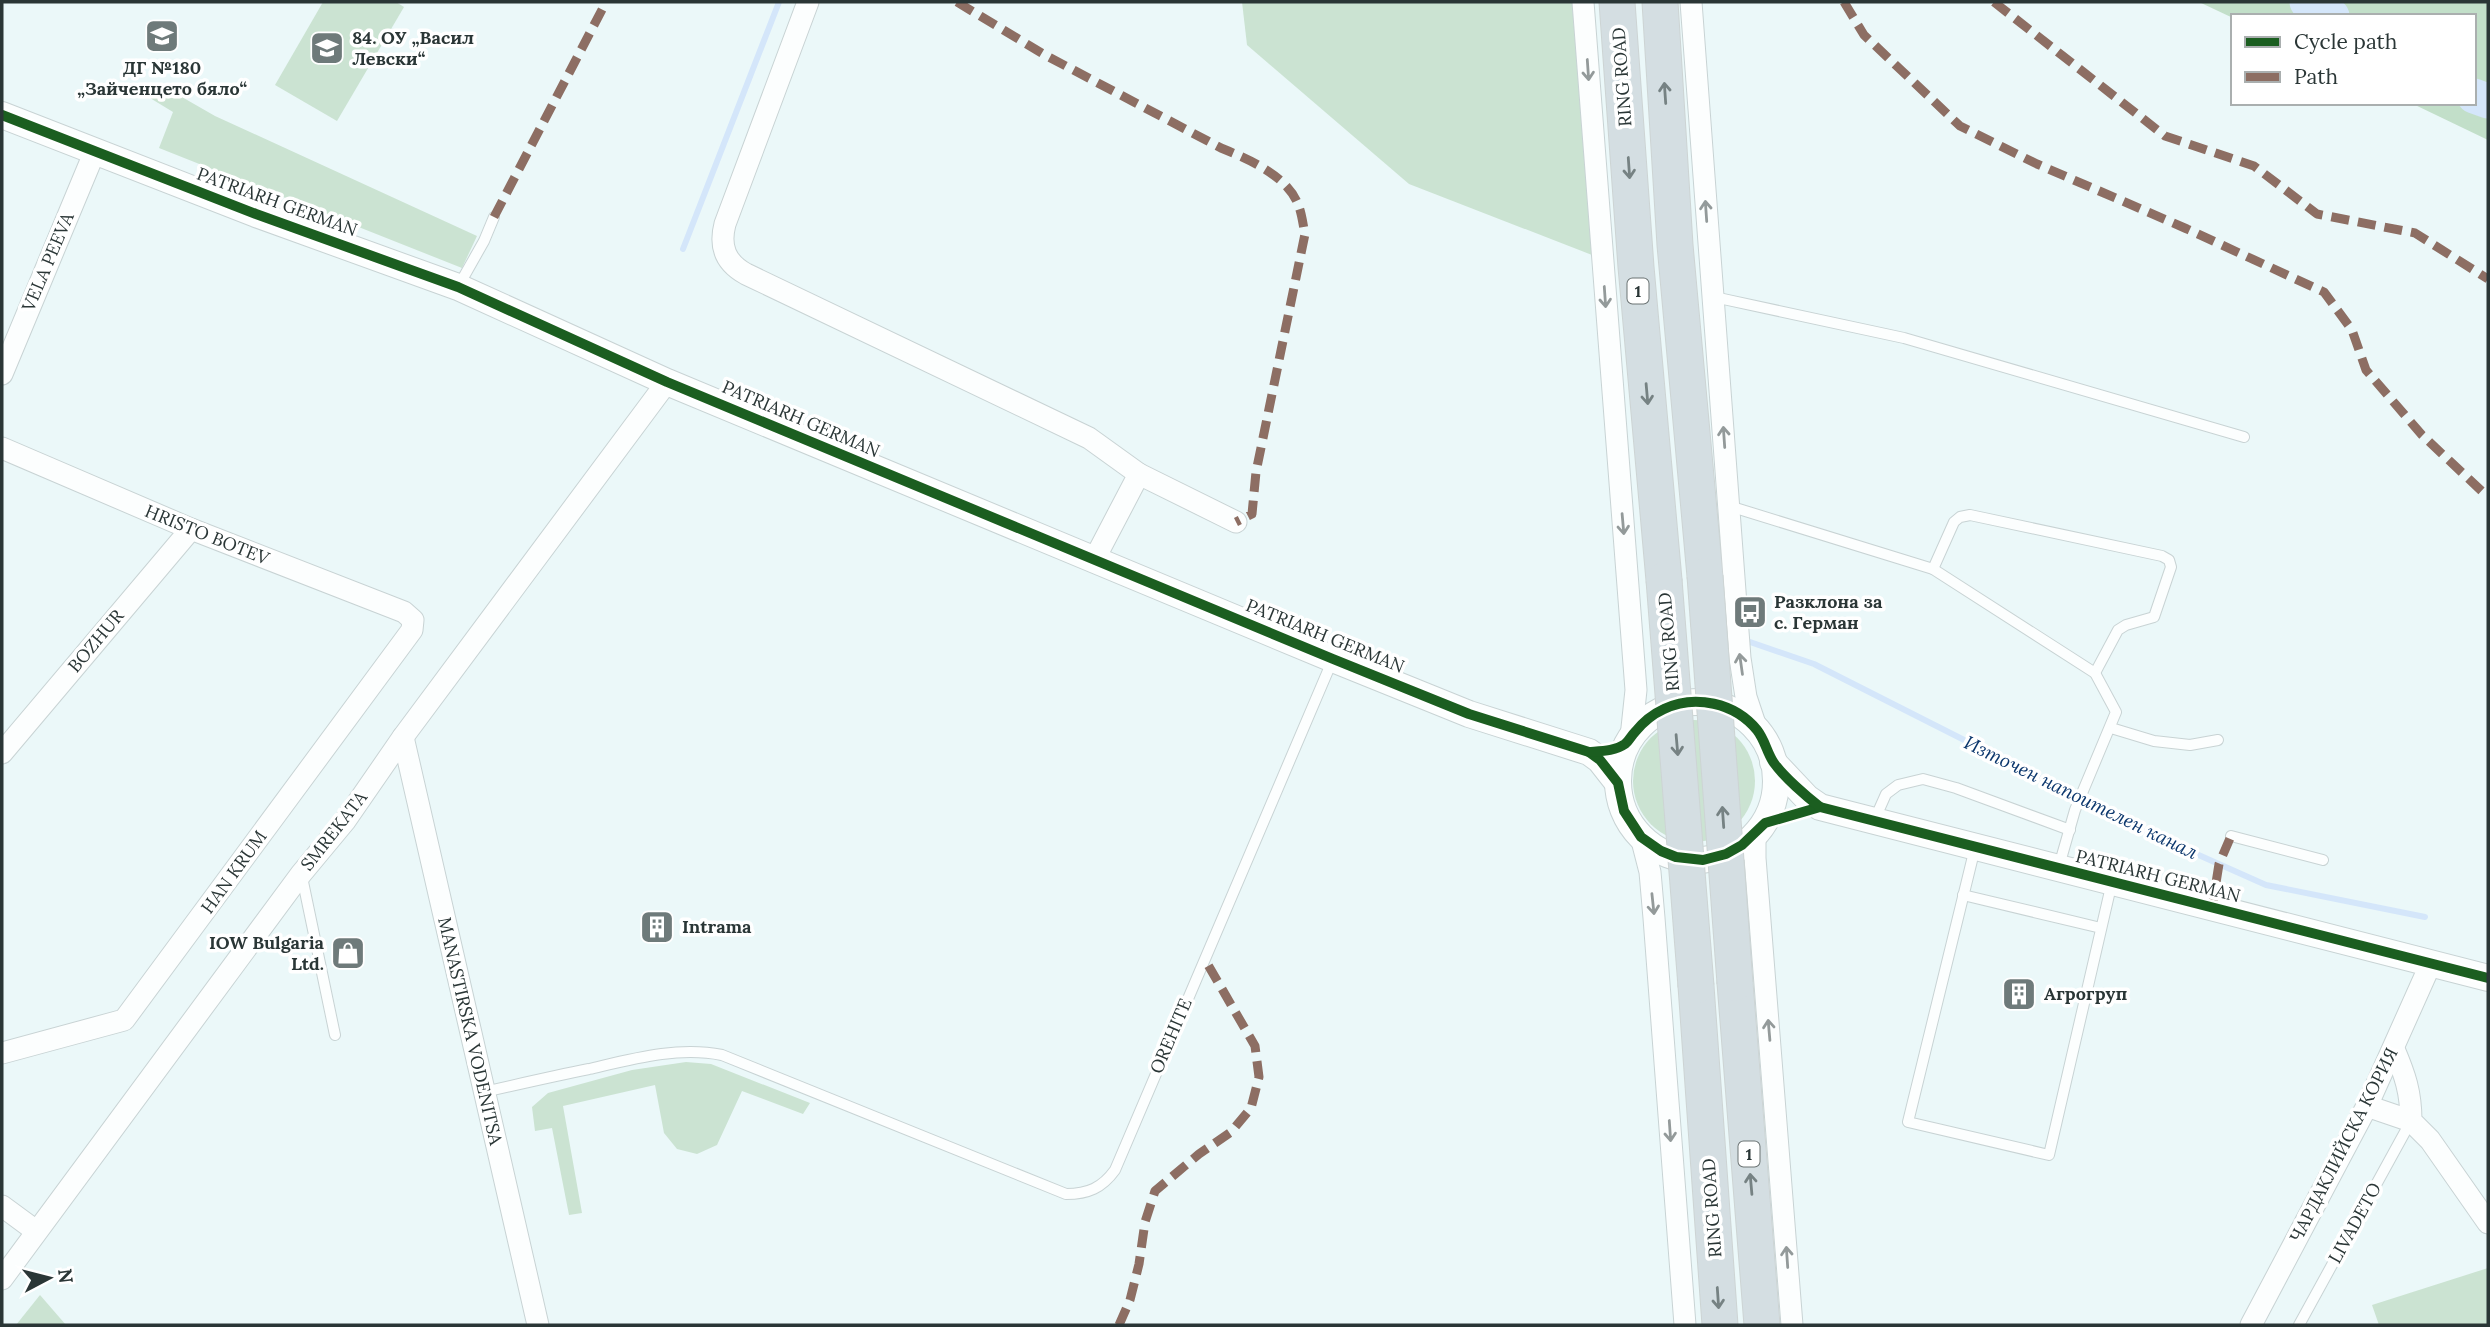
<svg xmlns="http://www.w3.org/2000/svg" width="2490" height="1327" font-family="Lora,serif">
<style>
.green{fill:#cbe3d2}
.forest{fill:#c2dfc9}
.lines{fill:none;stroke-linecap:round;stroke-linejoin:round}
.stream{stroke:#d4e6fa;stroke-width:6}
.river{stroke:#d4e6fa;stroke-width:35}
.service-casing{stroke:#c8d3d4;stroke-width:12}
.minor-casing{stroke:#c8d3d4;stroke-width:23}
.tertiary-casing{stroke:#c8d3d4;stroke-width:28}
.trunk-casing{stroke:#cdd4d4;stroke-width:37}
.service{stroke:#fcfefe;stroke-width:10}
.minor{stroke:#fcfefe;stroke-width:21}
.tertiary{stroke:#fcfefe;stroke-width:26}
.trunk{stroke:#d4dee2;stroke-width:35}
.trunk-bridge-casing{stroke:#cdd4d4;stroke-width:37;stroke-linecap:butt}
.trunk-bridge{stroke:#d4dee2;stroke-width:35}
.quiet{stroke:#8d6e63;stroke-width:9;stroke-dasharray:18 9;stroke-linecap:butt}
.cycleway-casing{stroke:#fff;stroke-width:15}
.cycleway{stroke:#1b5e20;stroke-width:10}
.oneway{stroke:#939a9a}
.oneway2{stroke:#768283}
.labels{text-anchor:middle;stroke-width:7;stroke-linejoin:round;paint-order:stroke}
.shield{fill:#fff;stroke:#6a7272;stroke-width:2}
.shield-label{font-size:16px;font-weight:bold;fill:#2a3636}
.poi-label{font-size:18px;font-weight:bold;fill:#2a3636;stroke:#fff;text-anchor:start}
.street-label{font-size:18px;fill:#2a3636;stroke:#fff}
.water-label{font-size:19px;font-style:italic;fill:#0c376d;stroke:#fff}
</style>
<rect width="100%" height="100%" fill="#ebf8f9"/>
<!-- green -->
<g class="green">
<polygon points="323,2 396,2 404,7 337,121 275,85"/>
<polygon points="1242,2 1572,2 1592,255 1409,184 1247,45"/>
<polygon points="161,85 215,116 477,236 462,268 159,148 173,112 150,98"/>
<circle cx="1694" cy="781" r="61"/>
<polygon points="686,1062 711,1064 810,1103 803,1114 742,1091 717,1145 697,1154 677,1149 664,1133 655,1085 563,1106 582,1213 569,1215 552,1128 535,1131 532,1107 548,1093 632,1070"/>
<polygon points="2488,1268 2488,1325 2379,1325 2372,1305"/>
<polygon points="40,1295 66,1325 16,1325"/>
</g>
<!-- forest -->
<polygon class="forest" points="2199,2 2488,2 2488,140 2411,103 2474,103 2474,16 2233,16 2233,18"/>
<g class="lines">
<!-- stream -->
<g class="stream">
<polyline points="683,249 779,2"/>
<polyline points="1750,642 1814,664 2138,828 2266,885 2425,917"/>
</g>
<!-- river -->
<g class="river">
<polyline points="2307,2 2332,16"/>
<polyline points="2474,96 2488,101"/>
</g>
<!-- service casing -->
<g class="service-casing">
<g id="service">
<polyline points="458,287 484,241 494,217"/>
<polyline points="1714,297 1904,338 2244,437"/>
<polyline points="1729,506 1933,569 2095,673 2116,712 2075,810 2059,866"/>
<polyline points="1933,569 1954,522 1960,517 1970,515 2162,556 2169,560 2171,567 2154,617 2126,625 2118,630 2095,673"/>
<polyline points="2111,728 2154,741 2190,745 2218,740"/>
<polyline points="1874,821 1886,794 1898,785 1923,779 1956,788 2070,830"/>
<polyline points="2231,836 2323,860"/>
<polyline points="1975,848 1908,1122 2049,1155 2112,882"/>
<polyline points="302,877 335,1035"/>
<polyline points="1963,895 2101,928"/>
<path d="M484,1092C519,1084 554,1076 589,1069C632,1059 678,1046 722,1055L1066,1194C1088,1194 1102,1188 1115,1170L1333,659"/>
<polyline points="2299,1325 2411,1121"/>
</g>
</g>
<!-- minor casing -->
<g class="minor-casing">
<g id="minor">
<path d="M808,2L725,224C719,247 726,263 746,274L1089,438L1139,474L1094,560"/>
<polyline points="1583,2 1636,690 1631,737"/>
<polyline points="1691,2 1740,658 1746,697 1757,730"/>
<polyline points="2,374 95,151"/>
<polyline points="2,448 191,529 404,612 413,620 412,630 124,1020 2,1053"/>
<polyline points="1139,474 1236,522"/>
<polyline points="403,737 538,1325"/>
<polyline points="2,753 191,529"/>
<polyline points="1755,834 1755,858 1792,1325"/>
<polyline points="1641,837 1650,872 1654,918 1685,1325"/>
<path d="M2394,1049C2405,1075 2411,1092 2411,1121L2430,1140L2488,1223"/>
<polyline points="2367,1106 2411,1121"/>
<polyline points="2,1206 36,1231"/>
<polyline points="2,1279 301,874 345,821 403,737 667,382"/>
<polyline points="2251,1325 2367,1106 2431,963"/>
</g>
</g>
<!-- tertiary casing -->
<g class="tertiary-casing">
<g id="tertiary">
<polyline points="2,115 256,214 458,287 667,382 1333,659 1469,714 1589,752 1600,760 1618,783"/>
<circle cx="1697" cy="781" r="79"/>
<polyline points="1773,762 1807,798 1820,807 2488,978"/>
</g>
</g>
<!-- trunk casing -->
<g class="trunk-casing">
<g id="trunk">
<polyline points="1617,2 1636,267 1664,580"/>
<polyline points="1660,2 1675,245 1705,576"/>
<polyline points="1735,983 1762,1325"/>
<polyline points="1696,986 1720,1325"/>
</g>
</g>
<!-- service -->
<use href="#service" class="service"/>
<!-- minor -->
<use href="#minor" class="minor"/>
<!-- tertiary -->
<use href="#tertiary" class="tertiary"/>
<!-- trunk -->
<use href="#trunk" class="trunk"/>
<!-- trunk-bridge casing -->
<g class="trunk-bridge-casing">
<g id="trunk-bridge">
<polyline points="1705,576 1735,983"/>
<polyline points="1664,580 1696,986"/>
</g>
</g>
<!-- trunk-bridge -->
<use href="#trunk-bridge" class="trunk-bridge"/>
<!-- quiet -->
<g class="quiet">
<path d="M957,2L1045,55L1221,148C1248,159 1289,176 1299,207C1302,215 1303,225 1305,234L1256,472L1252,514L1236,522"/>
<polyline points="1844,2 1864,35 1960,126 2037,164 2187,229 2324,292 2352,330 2366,370 2422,435 2488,497"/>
<polyline points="1994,2 2165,136 2254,166 2317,214 2415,233 2488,279"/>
<polyline points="494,217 606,2"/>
<polyline points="2212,908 2219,864 2231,836"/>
<polyline points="1119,1325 1130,1300 1139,1264 1145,1222 1155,1191 1199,1154 1231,1132 1251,1108 1259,1077 1255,1046 1204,958"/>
</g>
<!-- cycleway casing -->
<g class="cycleway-casing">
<g id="cycleway">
<polyline points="2,115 256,214 458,287 667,382 1333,659 1469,714 1589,752 1600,760 1618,783 1624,811 1641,837 1661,851 1676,857 1703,860 1726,854 1742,845 1765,823 1820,807"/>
<path d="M1589,752C1601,751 1615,751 1625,744C1629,741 1631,736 1635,732C1643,722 1653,714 1664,709C1695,694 1735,703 1757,730C1765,740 1767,753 1774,763C1784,777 1807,797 1820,807L2488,978"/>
</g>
</g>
<!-- cycleway -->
<use href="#cycleway" class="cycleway"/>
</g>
<!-- one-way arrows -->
<defs><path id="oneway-shaft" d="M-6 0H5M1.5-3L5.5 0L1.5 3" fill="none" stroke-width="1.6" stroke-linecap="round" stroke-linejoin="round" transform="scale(1.75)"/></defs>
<g class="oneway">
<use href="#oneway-shaft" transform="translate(1588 70) rotate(86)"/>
<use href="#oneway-shaft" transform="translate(1706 211) rotate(-94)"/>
<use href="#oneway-shaft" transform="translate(1605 297) rotate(86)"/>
<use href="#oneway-shaft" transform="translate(1724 437) rotate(-94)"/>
<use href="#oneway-shaft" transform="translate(1623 524) rotate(85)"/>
<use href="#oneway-shaft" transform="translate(1741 664) rotate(-98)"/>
<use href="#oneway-shaft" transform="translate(1653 904) rotate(84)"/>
<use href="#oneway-shaft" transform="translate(1769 1030) rotate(-95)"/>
<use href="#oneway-shaft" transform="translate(1670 1131) rotate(86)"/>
<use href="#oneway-shaft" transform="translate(1787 1257) rotate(-94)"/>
</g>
<g class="oneway2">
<use href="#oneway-shaft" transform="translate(1665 93) rotate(-94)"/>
<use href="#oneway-shaft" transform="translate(1629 168) rotate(86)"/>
<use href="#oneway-shaft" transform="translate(1647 394) rotate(85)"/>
<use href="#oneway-shaft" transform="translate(1677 745) rotate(85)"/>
<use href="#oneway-shaft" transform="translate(1723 817) rotate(-94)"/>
<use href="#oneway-shaft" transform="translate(1751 1184) rotate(-95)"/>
<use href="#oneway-shaft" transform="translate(1718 1298) rotate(86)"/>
</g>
<!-- icons -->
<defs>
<g id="school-square" transform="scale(1.75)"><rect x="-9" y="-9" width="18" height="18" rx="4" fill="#6e7a7a" stroke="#fff"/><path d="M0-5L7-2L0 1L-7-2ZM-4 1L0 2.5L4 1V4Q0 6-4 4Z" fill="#fff"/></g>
<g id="bus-square" transform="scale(1.75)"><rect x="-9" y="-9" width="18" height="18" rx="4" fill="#6e7a7a" stroke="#fff"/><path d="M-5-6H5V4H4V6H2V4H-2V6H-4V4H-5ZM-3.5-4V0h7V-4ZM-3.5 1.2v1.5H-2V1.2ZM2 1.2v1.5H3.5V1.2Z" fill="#fff"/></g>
<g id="building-square" transform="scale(1.75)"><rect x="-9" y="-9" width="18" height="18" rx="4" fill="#6e7a7a" stroke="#fff"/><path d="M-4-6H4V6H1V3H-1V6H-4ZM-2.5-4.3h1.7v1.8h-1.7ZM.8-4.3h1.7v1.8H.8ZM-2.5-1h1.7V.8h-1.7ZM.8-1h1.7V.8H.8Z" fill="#fff"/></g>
<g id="shop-square" transform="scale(1.75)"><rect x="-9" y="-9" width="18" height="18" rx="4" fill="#6e7a7a" stroke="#fff"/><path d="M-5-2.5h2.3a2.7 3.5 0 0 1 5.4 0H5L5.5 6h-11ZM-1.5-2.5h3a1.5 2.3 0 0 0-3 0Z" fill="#fff"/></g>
</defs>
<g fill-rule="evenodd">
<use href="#school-square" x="162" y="36"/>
<use href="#school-square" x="327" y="48"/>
<use href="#bus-square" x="1750" y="612"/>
<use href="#building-square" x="657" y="927"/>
<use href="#shop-square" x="348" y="953"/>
<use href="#building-square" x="2019" y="994"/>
</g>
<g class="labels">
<!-- shield labels -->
<g class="shield">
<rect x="1627.5" y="278.5" width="21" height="25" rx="5"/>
<rect x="1738.5" y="1141.5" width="21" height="25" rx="5"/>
</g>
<g class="shield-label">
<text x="1638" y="297">1</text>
<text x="1749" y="1160">1</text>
</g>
<!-- poi labels -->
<g class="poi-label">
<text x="352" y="44">84. ОУ „Васил<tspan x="352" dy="21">Левски“</tspan></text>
<text x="162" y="74" text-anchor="middle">ДГ №180<tspan x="162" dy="21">„Зайченцето бяло“</tspan></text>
<text x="1774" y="608">Разклона за<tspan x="1774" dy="21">с. Герман</tspan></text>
<text x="682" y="933">Intrama</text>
<text x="324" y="949" text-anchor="end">IOW Bulgaria<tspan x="324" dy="21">Ltd.</tspan></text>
<text x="2044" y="1000">Агрогруп</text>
</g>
<!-- street labels -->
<g class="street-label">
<text transform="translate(1622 77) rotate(-94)" y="6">RING ROAD</text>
<text transform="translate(277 202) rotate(20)" y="6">PATRIARH GERMAN</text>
<text transform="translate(48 262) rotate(-67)" y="6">VELA PEEVA</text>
<text transform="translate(801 419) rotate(23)" y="6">PATRIARH GERMAN</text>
<text transform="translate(207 535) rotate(22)" y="6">HRISTO BOTEV</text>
<text transform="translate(1325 636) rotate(22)" y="6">PATRIARH GERMAN</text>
<text transform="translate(96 641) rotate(-50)" y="6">BOZHUR</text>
<text transform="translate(1669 642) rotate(-95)" y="6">RING ROAD</text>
<text transform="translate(334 831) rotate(-52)" y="6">SMREKATA</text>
<text transform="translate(234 872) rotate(-54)" y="6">HAN KRUM</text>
<text transform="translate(2158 876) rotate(14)" y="6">PATRIARH GERMAN</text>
<text transform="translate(470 1031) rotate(77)" y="6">MANASTIRSKA VODENITSA</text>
<text transform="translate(1171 1036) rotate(-67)" y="6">OREHITE</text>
<text transform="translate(2344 1145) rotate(-63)" y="6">ЧАРДАКЛИЙСКА КОРИЯ</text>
<text transform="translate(1712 1208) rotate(-94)" y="6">RING ROAD</text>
<text transform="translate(2355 1223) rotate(-61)" y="6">LIVADETO</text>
</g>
<!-- water labels -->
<g class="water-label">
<text transform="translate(2081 797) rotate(26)" y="7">Източен напоителен канал</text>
</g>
</g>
<!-- border -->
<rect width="2490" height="1327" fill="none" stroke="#2a3636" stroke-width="7"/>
<!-- legend -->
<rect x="2231" y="14" width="245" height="91" fill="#ffffff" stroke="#aaafaf" stroke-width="2"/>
<rect x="2245" y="37" width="35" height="10" fill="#1b5e20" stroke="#aaafaf" stroke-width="2"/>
<text x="2294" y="49" font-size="21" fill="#2a3636">Cycle path</text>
<rect x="2245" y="72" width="35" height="10" fill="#8d6e63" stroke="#aaafaf" stroke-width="2"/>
<text x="2294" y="84" font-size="21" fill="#2a3636">Path</text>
<!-- north arrow -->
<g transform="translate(49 1278) rotate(83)" stroke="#ffffff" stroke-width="5" paint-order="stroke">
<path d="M0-5L12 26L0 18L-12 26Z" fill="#2a3636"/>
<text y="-10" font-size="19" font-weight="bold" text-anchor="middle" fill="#2a3636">N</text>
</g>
</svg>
